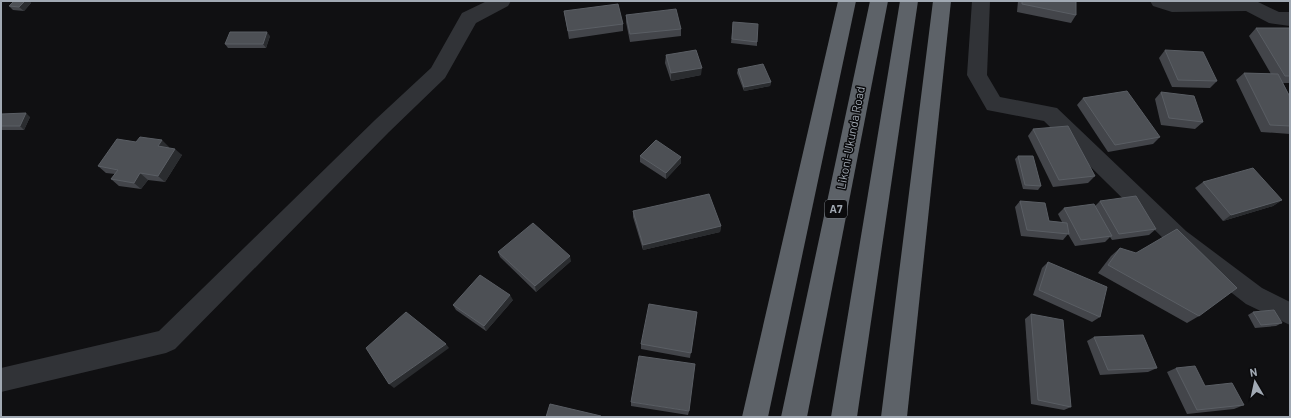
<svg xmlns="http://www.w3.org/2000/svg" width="1291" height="418" font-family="Barlow,sans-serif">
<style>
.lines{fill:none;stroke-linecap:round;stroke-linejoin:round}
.street{fill:#313337;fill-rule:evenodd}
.highway{fill:#5d6268;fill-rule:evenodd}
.wall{fill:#43454a}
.shaded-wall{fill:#2a2c2f}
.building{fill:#4d5055;stroke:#5a5e64}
.labels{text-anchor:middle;stroke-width:3;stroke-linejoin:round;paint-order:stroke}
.shield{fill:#0b0b0d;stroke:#747a81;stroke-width:1}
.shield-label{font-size:11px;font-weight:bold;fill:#a1a9b3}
.street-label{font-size:12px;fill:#a1a9b3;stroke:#0b0b0d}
</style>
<rect width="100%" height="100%" fill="#101012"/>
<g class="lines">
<!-- street -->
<g class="street">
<polygon points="487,1 511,1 508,6 476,23 445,78 389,132 175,349 166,353 1,392 1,368 159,331 375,120 431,68 462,13"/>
<polygon points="972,1 990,1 987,75 1000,97 1057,108 1186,231 1262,288 1290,302 1290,325 1246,304 1170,245 1044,121 987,110 967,75"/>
<polygon points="1150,1 1256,1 1279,12 1290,12 1290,26 1269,23 1246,11 1172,12 1153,6"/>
</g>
<!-- highway -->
<g class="highway">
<polygon points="838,1 856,1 768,417 742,417"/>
<polygon points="870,1 888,1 807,417 781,417"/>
<polygon points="900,1 918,1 857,417 831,417"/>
<polygon points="933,1 951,1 907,417 881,417"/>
</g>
</g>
<!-- wall -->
<g class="wall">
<polygon points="14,1 29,1 31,3 24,11 13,10 9,6"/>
<polygon points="1018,1 1076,1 1076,15 1071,23 1017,12"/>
<polygon points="564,11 623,24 623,31 569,39"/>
<polygon points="626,15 681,29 681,36 630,42 626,22"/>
<polygon points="733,22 757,42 757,46 731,43"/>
<polygon points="1256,28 1290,28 1290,83 1283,83 1290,97 1290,134 1261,132 1236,80 1244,73 1271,74 1249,36"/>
<polygon points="270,36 266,48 228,48 225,44"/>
<polygon points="1165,50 1217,81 1210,88 1172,87 1159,58"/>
<polygon points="666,55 701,75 671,81 665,63"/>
<polygon points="738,69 771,82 770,86 744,91 737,73"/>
<polygon points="1161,92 1203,122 1195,129 1161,125 1155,99"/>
<polygon points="1083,98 1160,137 1153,144 1108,152 1077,105"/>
<polygon points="1,114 30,117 24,130 1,130"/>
<polygon points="1033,129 1095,176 1088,183 1053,187 1028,136"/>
<polygon points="169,147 168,148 182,155 165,182 148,180 141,189 119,186 111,179 115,174 106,173 98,166"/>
<polygon points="640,156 681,163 666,179 640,162"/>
<polygon points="1018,156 1041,186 1038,190 1023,189 1015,159"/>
<polygon points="1203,182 1282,200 1273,206 1223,221 1195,188"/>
<polygon points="1020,201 1049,221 1062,222 1058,214 1064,208 1095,206 1100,201 1156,229 1149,235 1112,240 1110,237 1105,242 1075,246 1068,234 1063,240 1021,236 1015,207"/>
<polygon points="633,211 721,226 720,232 643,250 633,217"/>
<polygon points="1120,248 1199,316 1187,323 1098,273 1111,256"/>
<polygon points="498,252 571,261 536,292 500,257"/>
<polygon points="1048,262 1100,317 1092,322 1033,295 1042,268"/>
<polygon points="513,300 486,331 456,310 453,305"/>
<polygon points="697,312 690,358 641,349 641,344"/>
<polygon points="1253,312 1282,323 1276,326 1255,328 1248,315"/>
<polygon points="1031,314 1071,407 1064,410 1031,404 1025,319"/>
<polygon points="1094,337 1157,368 1148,372 1100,375 1087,341"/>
<polygon points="1176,368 1205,386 1244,405 1234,409 1187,414 1167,372"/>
<polygon points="631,402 689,411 688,415 631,406"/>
</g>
<!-- shaded-wall -->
<g class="shaded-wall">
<polygon points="25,1 29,1 31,3 24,11 19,7"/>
<polygon points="267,32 270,36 266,48 263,44"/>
<polygon points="702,68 701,75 671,81 671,73"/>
<polygon points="771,82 770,86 744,91 744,87"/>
<polygon points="26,113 30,117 24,130 20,126"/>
<polygon points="162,140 169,147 165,153 158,146"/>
<polygon points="175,149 182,155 165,182 158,176"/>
<polygon points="681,157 681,163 666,179 666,173"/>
<polygon points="140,173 148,180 141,189 134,183"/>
<polygon points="1282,200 1273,206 1223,221 1231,215"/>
<polygon points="721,226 720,232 643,250 643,245"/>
<polygon points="570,256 571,261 536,292 535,286"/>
<polygon points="510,295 513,300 486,331 484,326"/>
<polygon points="446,344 449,348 394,388 389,384"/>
</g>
<!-- building -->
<g class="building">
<polygon points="14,1 25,1 19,7 9,6"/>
<polygon points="1022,1 1076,1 1076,15 1022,4"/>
<polygon points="618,4 623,24 568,31 564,11"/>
<polygon points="676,9 681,29 630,34 626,15"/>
<polygon points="733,22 758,24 757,42 732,39"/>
<polygon points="1256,28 1290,28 1290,76 1285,76"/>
<polygon points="230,32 267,32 263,44 225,44"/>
<polygon points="696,50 702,68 671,73 666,55"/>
<polygon points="1165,50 1203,52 1217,81 1178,80"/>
<polygon points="763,64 771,82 744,87 738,69"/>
<polygon points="1244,73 1278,74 1290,97 1290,126 1270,125"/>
<polygon points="1127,91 1160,137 1115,145 1083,98"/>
<polygon points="1161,92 1194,96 1203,122 1169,118"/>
<polygon points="26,113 20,126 1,126 1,114"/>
<polygon points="1068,126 1095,176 1059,180 1033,129"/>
<polygon points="140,137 162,140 158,146 175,149 158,176 140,173 134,183 111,179 118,170 98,166 117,139 136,142"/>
<polygon points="656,140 681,157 666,173 640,156"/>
<polygon points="1018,156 1033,156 1041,186 1025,185"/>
<polygon points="1253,168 1282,200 1231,215 1203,182"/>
<polygon points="709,194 721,226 643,245 633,211"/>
<polygon points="1136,196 1156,229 1119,234 1100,201"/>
<polygon points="1020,201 1045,203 1049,221 1067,223 1069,234 1027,230"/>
<polygon points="1094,204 1112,236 1081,240 1064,208"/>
<polygon points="533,223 570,256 535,286 498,252"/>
<polygon points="1177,229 1237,288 1199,316 1108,265 1120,248 1136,253"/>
<polygon points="1048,262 1107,287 1100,317 1039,290"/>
<polygon points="480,275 510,295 484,326 453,305"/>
<polygon points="649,304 697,312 691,353 641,344"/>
<polygon points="1274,310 1282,323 1261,325 1253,312"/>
<polygon points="406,312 446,344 389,384 366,348"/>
<polygon points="1031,314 1063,320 1071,407 1038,400"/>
<polygon points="1143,335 1157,368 1108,370 1094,337"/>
<polygon points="639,356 695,364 689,411 631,402"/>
<polygon points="1195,366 1205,386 1232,383 1244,405 1197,410 1176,368"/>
<polygon points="550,404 601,416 600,417 546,417"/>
</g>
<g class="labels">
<!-- shield labels -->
<rect class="shield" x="825" y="200" width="22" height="18" rx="3"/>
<g class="shield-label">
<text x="836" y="213">A7</text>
</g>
<!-- street labels -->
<g class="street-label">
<text transform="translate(851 138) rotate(-79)" y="4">Likoni-Ukunda Road</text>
</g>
</g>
<!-- border -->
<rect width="1291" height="418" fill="none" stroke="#a1a9b3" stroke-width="4"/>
<!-- north arrow -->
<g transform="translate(1255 382) rotate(351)" stroke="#0b0b0d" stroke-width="3" paint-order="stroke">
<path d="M0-3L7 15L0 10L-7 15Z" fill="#a1a9b3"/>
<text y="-6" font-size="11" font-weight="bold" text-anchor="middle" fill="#a1a9b3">N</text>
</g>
</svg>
